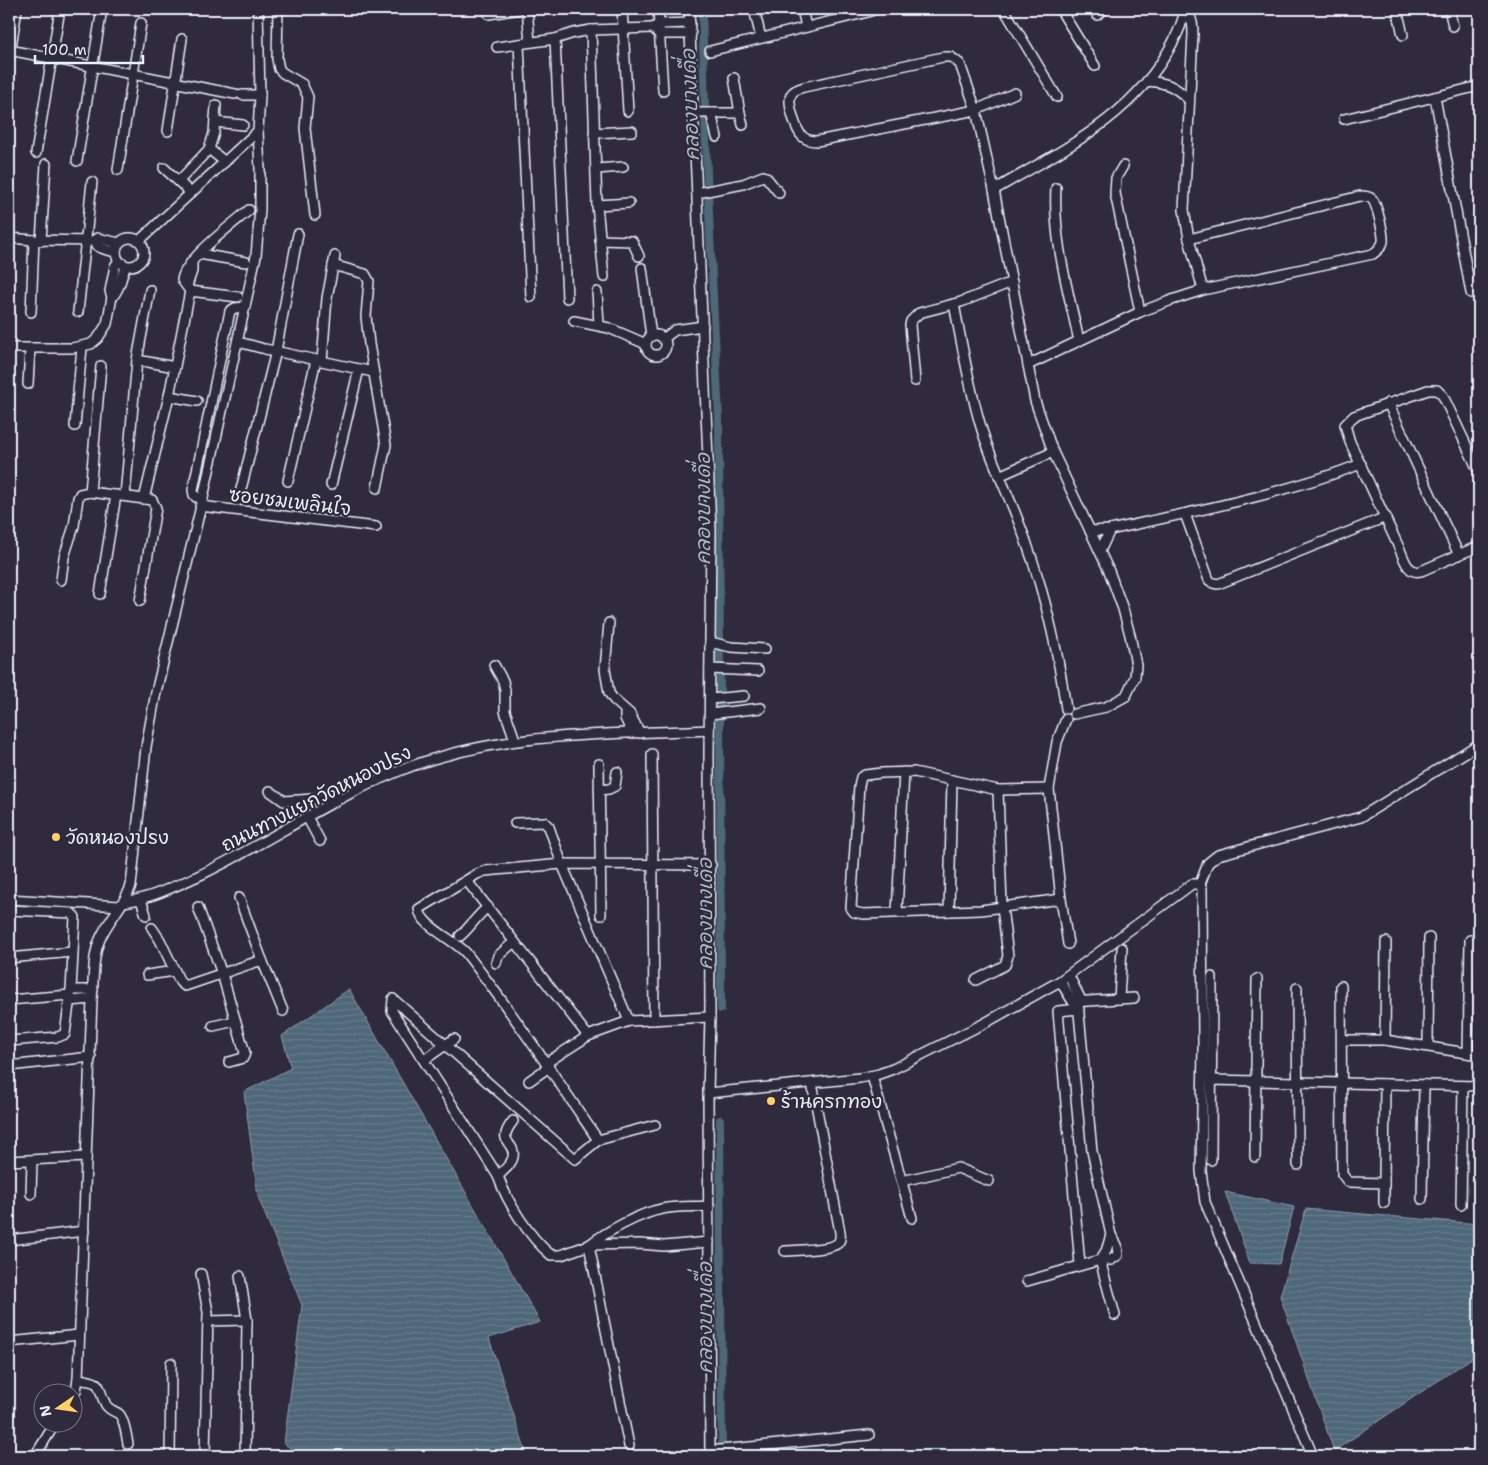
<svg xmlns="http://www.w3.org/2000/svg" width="1488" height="1465" font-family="'Shantell Sans','Playpen Sans Thai',sans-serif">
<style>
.water{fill:url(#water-rules);stroke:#8c9eab}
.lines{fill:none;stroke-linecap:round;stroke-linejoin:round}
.canal{stroke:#4e6778;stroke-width:8}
.minor-casing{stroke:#e8f1f8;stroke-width:12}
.minor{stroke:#2f2a3d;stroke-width:9}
.poi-dot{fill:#ffd166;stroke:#2f2a3d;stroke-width:2}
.labels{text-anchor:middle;stroke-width:4.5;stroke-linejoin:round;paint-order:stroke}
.street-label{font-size:19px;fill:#e8f1f8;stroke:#2f2a3d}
.poi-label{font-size:19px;fill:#e8f1f8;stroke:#2f2a3d;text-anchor:start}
.water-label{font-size:20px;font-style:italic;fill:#aabac5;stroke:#2f2a3d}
</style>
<defs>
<pattern id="water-rules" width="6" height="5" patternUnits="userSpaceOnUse" patternTransform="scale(1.25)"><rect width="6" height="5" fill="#4e6778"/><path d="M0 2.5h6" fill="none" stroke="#687d8c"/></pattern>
</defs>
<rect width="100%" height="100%" fill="#2f2a3d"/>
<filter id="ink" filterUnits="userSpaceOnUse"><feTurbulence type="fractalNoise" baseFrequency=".02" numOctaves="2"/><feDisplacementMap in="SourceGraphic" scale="10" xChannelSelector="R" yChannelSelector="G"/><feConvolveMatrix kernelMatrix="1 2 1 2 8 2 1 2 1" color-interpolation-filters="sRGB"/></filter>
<g filter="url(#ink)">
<!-- water -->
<g class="water">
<polygon points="349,989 540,1322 489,1338 527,1456 299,1456 284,1443 302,1305 258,1197 244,1092 291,1068 282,1036"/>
<polygon points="1225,1192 1294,1207 1279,1264 1250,1263"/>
<polygon points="1306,1209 1479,1224 1479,1353 1334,1451 1280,1296"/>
</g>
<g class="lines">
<!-- canal -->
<g class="canal">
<polyline points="702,9 707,173 719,418 721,1009"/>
<polyline points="720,1120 722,1456"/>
</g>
<!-- minor casing -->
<g class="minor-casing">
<g id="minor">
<polyline points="278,9 277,59 279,69 283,73 302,84 308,97 305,128 315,215"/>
<polyline points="527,9 530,42"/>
<polyline points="622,9 628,111"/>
<polyline points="658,9 663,91"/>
<polyline points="689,9 711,530 709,754 710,1017 708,1093 710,1456"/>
<polyline points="754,9 761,38"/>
<polyline points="802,9 806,27"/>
<polyline points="1004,9 1057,97"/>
<polyline points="1060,9 1095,66"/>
<path d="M1185,9C1192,17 1193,24 1193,34L1184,210L1189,239L1203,290"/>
<polyline points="1397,9 1403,35"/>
<polyline points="1449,9 1453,26"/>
<polyline points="489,14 520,9"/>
<polyline points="1097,15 1104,9"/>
<polyline points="690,23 659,24 653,28 659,34 691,34"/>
<polyline points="591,30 597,205 604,277"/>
<polyline points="555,39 567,298"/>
<polyline points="519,44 531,297"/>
<polyline points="497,47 555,39 574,33 591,30 653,28"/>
<polyline points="9,50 235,94"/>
<polyline points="710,51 868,12 876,9"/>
<polyline points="9,59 17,9"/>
<polyline points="734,78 740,113"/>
<path d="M1147,81C1167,83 1174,85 1189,100"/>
<path d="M1015,93L976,110L817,141C811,141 806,140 802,136C796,130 787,103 791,95C793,90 800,88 804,87L943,57H951L960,64L976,110L994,190L1035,401L1053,452L1109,571L1123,609L1130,635L1136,665L1135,677L1126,696L1106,707L1074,714"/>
<polyline points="242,95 260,95"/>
<polyline points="1435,97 1471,293"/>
<polyline points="694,113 740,113 743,125"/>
<polyline points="711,113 717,137"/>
<polyline points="1344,119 1479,86"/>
<polyline points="215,122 243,125"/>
<polyline points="168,131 182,39"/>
<polyline points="594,133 632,131"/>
<polyline points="209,149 225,162"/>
<polyline points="36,153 60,9"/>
<polyline points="77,161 101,15"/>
<polyline points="1123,166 1116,178 1115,193 1140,312"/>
<polyline points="164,168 191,193"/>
<polyline points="596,169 623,167"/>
<polyline points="118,170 141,23"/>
<polyline points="179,181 209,149 214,133 216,105"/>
<path d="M1056,188C1053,239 1068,290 1079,341"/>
<path d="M994,190C1062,150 1134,117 1172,44C1178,33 1183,22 1185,9"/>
<polyline points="697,193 743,184 763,176 766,177 779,193"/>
<polyline points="597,205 629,203"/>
<circle cx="130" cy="252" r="14"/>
<polyline points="9,238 34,240 93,241 97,238 119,243"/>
<polyline points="600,240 632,241 639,256"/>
<polyline points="41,241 46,164"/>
<path d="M93,241C98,249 107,250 116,252"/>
<polyline points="139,241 258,131"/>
<polyline points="199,254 246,262"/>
<polyline points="333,265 365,274 369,281 366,316 369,344 386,445 377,488"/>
<polyline points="642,268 651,336"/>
<polyline points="187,286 192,271 192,261"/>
<path d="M190,291L182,280C184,260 233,224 249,210"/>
<polyline points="597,292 599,324"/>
<path d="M112,297C120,290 121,276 126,266"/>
<path d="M954,304C962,345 969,387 981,427C990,457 1004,485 1016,515C1041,577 1057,643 1066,709"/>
<polyline points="31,312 34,240"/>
<polyline points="78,312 92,182"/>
<polyline points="574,321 609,328 646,344"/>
<circle cx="656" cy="345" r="10"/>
<polyline points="663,339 675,330 703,326"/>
<polyline points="238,342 261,348"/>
<polyline points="9,348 72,348 91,344 98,338 107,324 112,297 110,291 115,266 119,261"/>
<polyline points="265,349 373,372"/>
<polyline points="137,360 175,367"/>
<polyline points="322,361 327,298 335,256"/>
<path d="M1028,365L1140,312L1172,300L1203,290L1373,254C1377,251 1381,248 1383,242C1384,235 1377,204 1372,199C1369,196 1364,196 1360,196L1189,239"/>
<polyline points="915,381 910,325 911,321 919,313 961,302 1012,282"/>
<polyline points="28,384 30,349"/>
<polyline points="169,396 197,401"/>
<polyline points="1388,403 1459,555"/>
<polyline points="75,426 82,347"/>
<path d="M1479,472L1443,396L1437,390H1428L1354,416L1345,425L1350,442L1401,552C1405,562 1409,574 1421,571L1479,546"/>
<polyline points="999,476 1053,452"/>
<polyline points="288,481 316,360"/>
<polyline points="331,485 359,369"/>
<polyline points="90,492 101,366"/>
<polyline points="125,496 137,360 150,290"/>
<polyline points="203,498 196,497 194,495 193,490 230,311 235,308 245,307"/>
<polyline points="144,499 169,396 190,291 238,297"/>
<polyline points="238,501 276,351 298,234"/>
<polyline points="200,506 376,527"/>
<polyline points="1185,514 1209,580 1213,583 1218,584 1386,517"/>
<path d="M1090,531L1110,530C1195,511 1280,495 1361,464"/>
<polyline points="1100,551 1110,530"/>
<polyline points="61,580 64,557 74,526 78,498 80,494 90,492 152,500 156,508 140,601"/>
<polyline points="100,594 116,495"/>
<polyline points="609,623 605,669 609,693 614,700 630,714 640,733"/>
<polyline points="710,642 731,647 765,649"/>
<polyline points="494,665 503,681 505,690 505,711 515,740"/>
<polyline points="710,669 758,671"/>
<polyline points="710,699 744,696"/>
<polyline points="625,710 625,718 632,733"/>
<polyline points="710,714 761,708"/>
<polyline points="1066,719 1057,742 1049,789 1061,899 1068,944"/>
<polyline points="652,754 654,1020"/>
<polyline points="599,764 601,915"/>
<polyline points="1049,789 998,790 914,772 882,773 865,775 861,777 859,786 851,908 854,912 863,914 981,910 1061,899"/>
<polyline points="599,790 609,789 615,786 617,772"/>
<polyline points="270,791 284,801 342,797"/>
<polyline points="307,817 320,841"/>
<polyline points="515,823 544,822 549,827 562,864 629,1021"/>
<polyline points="467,881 588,1036"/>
<polyline points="1200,884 1208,863 1218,855 1361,817 1479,744"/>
<polyline points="239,898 262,960 283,1011"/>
<polyline points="9,899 120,906"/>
<polyline points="141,900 146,915"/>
<path d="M123,902C150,899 173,887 198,876C266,844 329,799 399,771C498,731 605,735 709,730"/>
<polyline points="198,907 222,974 245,1053 243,1058 229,1062"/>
<polyline points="9,910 71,913 75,917 71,990 65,1034 58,1037 9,1041"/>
<polyline points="949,911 952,780"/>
<polyline points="897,912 904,772"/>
<polyline points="152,928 160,940 180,982 185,986 262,960"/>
<path d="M460,936C471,927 476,916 488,907"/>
<polyline points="9,958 72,952"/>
<polyline points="496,963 498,956 514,942"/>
<polyline points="147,975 175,971"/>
<polyline points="976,980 1005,965 1008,956 1002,907 998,790"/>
<polyline points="1060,981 1073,1002 1134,998"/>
<polyline points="1341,986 1342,1174 1348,1182 1384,1183 1385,1084"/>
<polyline points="1297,988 1298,1165"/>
<polyline points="71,990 93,990"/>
<polyline points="1119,999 1122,948"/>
<polyline points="9,1000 70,995"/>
<polyline points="70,1001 92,999"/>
<polyline points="1079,1009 1058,1011 1080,1265"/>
<polyline points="213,1026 235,1021"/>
<polyline points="1342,1040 1385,1040 1479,1055"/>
<polyline points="1385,1040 1386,942"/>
<polyline points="1428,1046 1429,938"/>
<polyline points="1468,1053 1470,940"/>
<polyline points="424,1060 454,1039"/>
<polyline points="546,1063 588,1036 629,1021 710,1017"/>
<polyline points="9,1066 91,1057"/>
<polyline points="872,1076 912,1218"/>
<polyline points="1211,1080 1479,1086"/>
<polyline points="529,1081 549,1067"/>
<polyline points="708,1093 860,1078 879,1074 893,1069 985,1023 1060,981 1192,884 1200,884 1202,889 1203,1047 1201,1171 1205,1202 1313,1456"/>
<path d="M655,1125L598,1140L575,1159L393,999L392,1011L498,1176C507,1202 529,1237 551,1255H561L589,1245L640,1244L664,1246L709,1242"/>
<path d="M598,1140C556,1078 512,1012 466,953C455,940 421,926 419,909L477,874L485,871L562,864L711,865"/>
<polyline points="1255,1157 1257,979"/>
<polyline points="1211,1160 1212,977"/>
<polyline points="9,1161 86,1157"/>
<path d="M498,1176C503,1171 512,1164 513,1157C516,1141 495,1144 513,1121"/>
<polyline points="902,1181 958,1168 989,1181"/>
<polyline points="1384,1183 1384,1203"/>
<polyline points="31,1194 32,1161"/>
<polyline points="1422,1199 1424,1085"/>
<polyline points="1461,1205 1463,1086"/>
<polyline points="9,1240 84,1231"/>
<path d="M785,1251C796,1250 831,1250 838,1243C842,1238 840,1232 839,1227L812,1083"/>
<polyline points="1100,1260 1115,1315"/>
<polyline points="1100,1260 1106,1251 1111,1235"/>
<polyline points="201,1274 208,1312 205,1456"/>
<polyline points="240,1276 247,1320 245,1456"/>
<polyline points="1027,1281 1100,1260 1111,1260 1118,1255 1117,1245 1111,1235 1092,1151 1078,1003 1080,998 1069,976"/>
<polyline points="208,1321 247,1320"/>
<polyline points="9,1342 79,1335"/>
<path d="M78,1379C107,1383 95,1385 106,1405C110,1411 115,1411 119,1414C124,1418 127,1438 128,1444"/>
<path d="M72,1396L76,1391L78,1379L92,999C94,980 92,955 101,937C109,919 124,905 131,886L146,747L156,692L203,498L256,256L260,209V169L258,131L260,95L258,9"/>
<path d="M629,1446L589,1245C606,1232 640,1213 662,1209C677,1206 694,1207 709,1206"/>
<polyline points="710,1451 869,1435"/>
<polyline points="35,1456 56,1422"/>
<polyline points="170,1456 171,1363"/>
</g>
</g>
<!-- minor -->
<use href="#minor" class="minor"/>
</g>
</g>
<!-- markers -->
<g class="poi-dot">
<circle cx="56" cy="837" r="5"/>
<circle cx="771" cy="1101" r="5"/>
</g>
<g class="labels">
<!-- street labels -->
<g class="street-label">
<text transform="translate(290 501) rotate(7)" y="7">ซอยชมเพลินใจ</text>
<text transform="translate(316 798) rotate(-27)" y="7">ถนนทางแยกวัดหนองปรง</text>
</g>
<!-- poi labels -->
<g class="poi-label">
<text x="66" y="844">วัดหนองปรง</text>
<text x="781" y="1108">ร้านครกทอง</text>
</g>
<!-- water labels -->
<g class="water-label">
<text transform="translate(690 105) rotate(-92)" y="7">คลองบางเดื่อ</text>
<text transform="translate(703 509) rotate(-90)" y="7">คลองบางเดื่อ</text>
<text transform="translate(705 914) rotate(-90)" y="7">คลองบางเดื่อ</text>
<text transform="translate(705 1318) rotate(-90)" y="7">คลองบางเดื่อ</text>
</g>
</g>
<!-- margin -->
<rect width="1488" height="1465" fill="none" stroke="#2f2a3d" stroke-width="30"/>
<rect x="15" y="15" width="1458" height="1435" fill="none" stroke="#e8f1f8" stroke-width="2" filter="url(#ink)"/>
<!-- north arrow -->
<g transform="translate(58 1408) rotate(257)"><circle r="24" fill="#2f2a3d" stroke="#797a88"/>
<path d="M0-4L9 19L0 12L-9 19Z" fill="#ffd166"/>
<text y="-8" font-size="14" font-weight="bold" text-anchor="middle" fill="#e8f1f8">N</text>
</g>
<!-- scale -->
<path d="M35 55v8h108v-8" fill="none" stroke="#e8f1f8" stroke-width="2.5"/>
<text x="42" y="55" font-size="15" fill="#e8f1f8" stroke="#2f2a3d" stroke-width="4" paint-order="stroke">100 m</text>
</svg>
